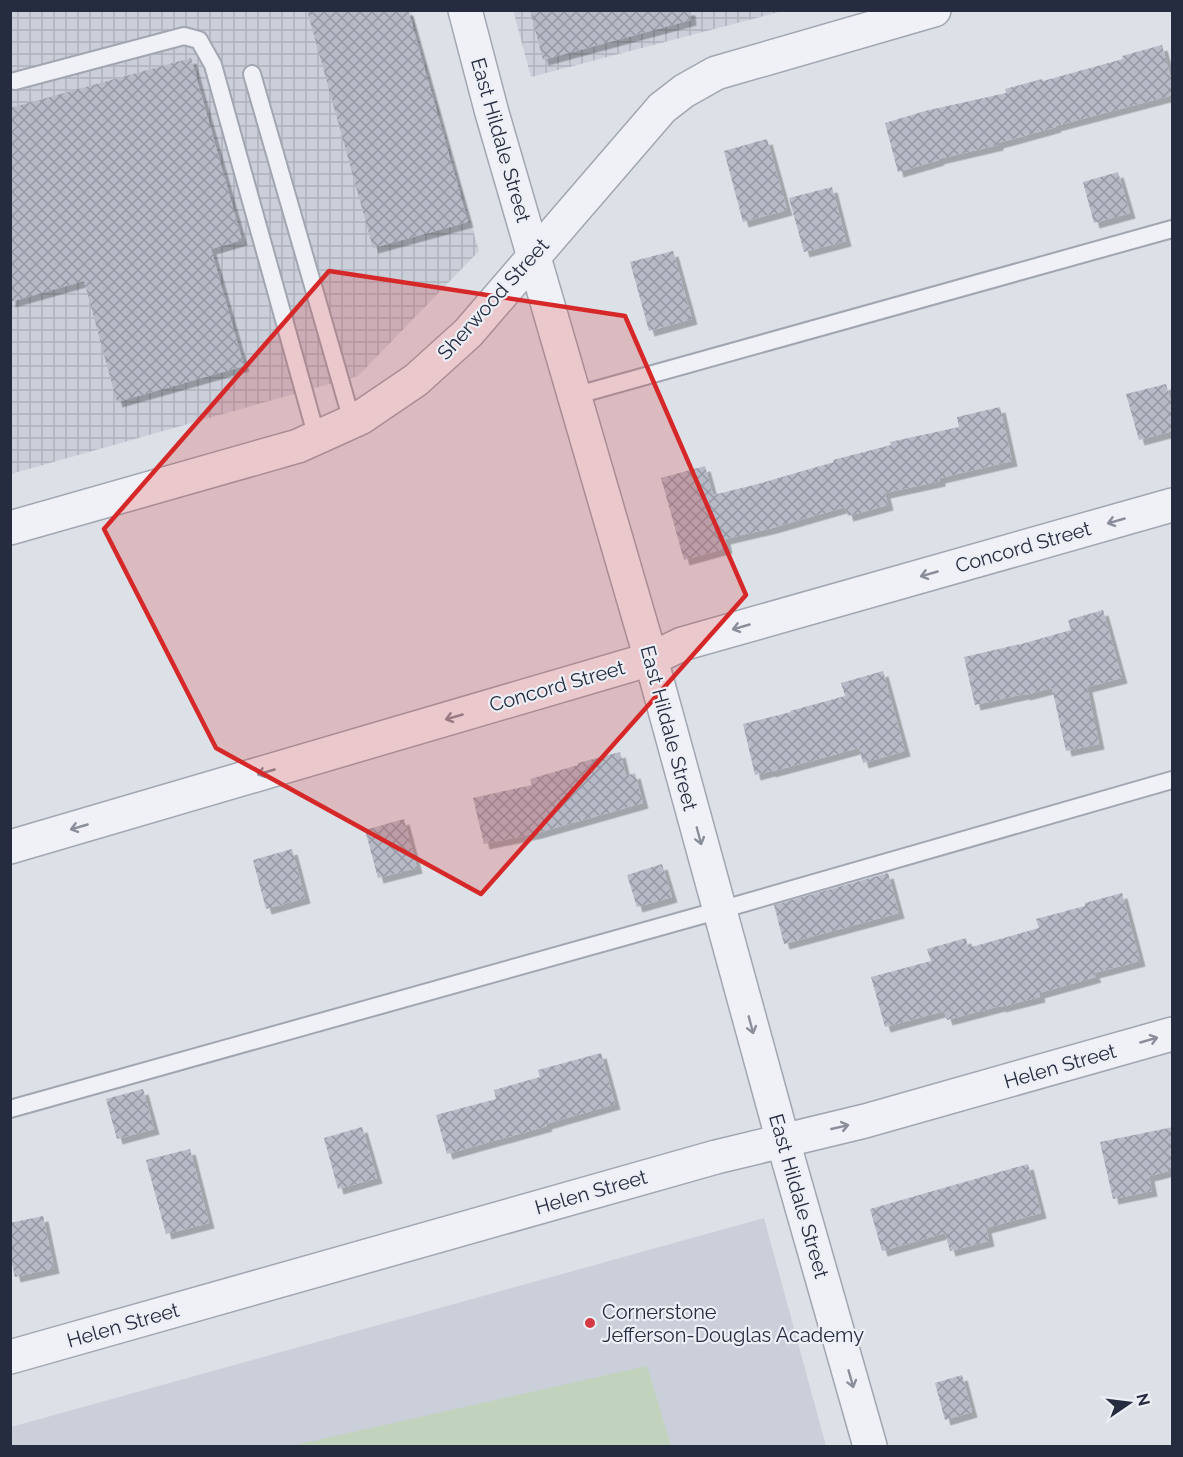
<svg xmlns="http://www.w3.org/2000/svg" width="1183" height="1457" font-family="Raleway,sans-serif">
<style>
.built{fill:#cacfda}
.industrial{fill:url(#industrial-grid)}
.grass{fill:#c1d2bd}
.building{fill:url(#building-cross-hatch);filter:url(#shadow)}
.lines{fill:none;stroke-linecap:round;stroke-linejoin:round}
.service-casing{stroke:#a1a6b1;stroke-width:20}
.minor-casing{stroke:#a1a6b1;stroke-width:36}
.tertiary-casing{stroke:#a1a6b1;stroke-width:36}
.service{stroke:#eff1f6;stroke-width:16}
.minor{stroke:#eff1f6;stroke-width:33}
.tertiary{stroke:#eff1f6;stroke-width:33}
.oneway{stroke:#8a8e9a}
.marked{fill:#d62828;fill-opacity:0.2;stroke:#d62828;stroke-width:4.5;stroke-linejoin:round}
.poi-dot{fill:#d53943;stroke:#eceff5;stroke-width:2}
.labels{text-anchor:middle;stroke-width:4.5;stroke-linejoin:round;paint-order:stroke}
.street-label{font-size:20px;fill:#252c3f;stroke:#eceff5}
.poi-label{font-size:20px;fill:#252c3f;stroke:#eceff5;text-anchor:start}
</style>
<defs>
<pattern id="industrial-grid" width="8" height="8" patternUnits="userSpaceOnUse" patternTransform="scale(1.5)"><rect width="8" height="8" fill="#cacfda"/><path d="M0 4h8M4 0v8" fill="none" stroke="#adb2bc"/></pattern>
<pattern id="building-cross-hatch" width="8" height="8" patternUnits="userSpaceOnUse" patternTransform="scale(1.5)"><rect width="8" height="8" fill="#b6bbc7"/><path d="M0 0l8 8M0 8l8-8" fill="none" stroke="#9498a3"/></pattern>
<filter id="shadow"><feDropShadow dx="5.5" dy="5.5" stdDeviation="0" flood-color="#0004"/></filter>
</defs>
<rect width="100%" height="100%" fill="#dce0e7"/>
<!-- built -->
<polygon class="built" points="764,1218 826,1446 11,1446 11,1427"/>
<!-- industrial -->
<g class="industrial">
<polygon points="513,10 783,11 531,77"/>
<polygon points="11,11 411,11 479,251 358,376 11,474"/>
</g>
<!-- grass -->
<polygon class="grass" points="647,1366 671,1446 291,1446"/>
<!-- building -->
<g class="building">
<polygon points="307,10 408,10 468,222 373,248"/>
<polygon points="530,10 690,10 691,20 543,60"/>
<polygon points="1162,45 1173,86 1173,95 1055,126 1056,127 998,143 998,145 938,159 939,160 898,172 885,123 925,111 1006,93 1005,89 1042,79 1043,81 1123,59 1122,56"/>
<polygon points="191,58 242,240 211,249 244,366 117,402 84,281 10,302 10,108"/>
<polygon points="767,139 787,210 743,222 724,151"/>
<polygon points="1118,172 1130,213 1094,223 1083,182"/>
<polygon points="832,187 846,241 804,252 789,198"/>
<polygon points="673,251 692,319 649,331 630,262"/>
<polygon points="1166,384 1173,410 1173,431 1139,440 1126,394"/>
<polygon points="1000,407 1012,461 940,478 940,481 885,493 888,505 848,516 845,507 772,528 725,539 727,548 684,560 661,478 705,466 713,495 754,485 834,462 833,460 891,445 890,442 959,427 957,417"/>
<polygon points="1103,610 1122,678 1087,687 1099,744 1066,751 1052,688 1025,695 1024,694 975,705 964,657 1025,643 1071,630 1068,620"/>
<polygon points="883,671 905,751 863,763 859,748 770,772 770,771 755,775 743,724 791,712 790,711 845,696 841,683"/>
<polygon points="620,752 626,776 635,773 643,803 537,833 484,844 473,798 532,785 530,779 578,765 578,763"/>
<polygon points="404,819 417,868 378,878 365,830"/>
<polygon points="292,849 305,898 266,909 253,860"/>
<polygon points="662,864 672,897 637,907 627,875"/>
<polygon points="888,873 899,913 784,944 774,905"/>
<polygon points="1122,893 1140,961 1094,973 1096,977 1039,993 1040,997 1000,1007 1000,1006 947,1020 944,1011 885,1027 871,977 931,961 927,949 966,938 968,948 1039,928 1036,919 1085,906 1085,903"/>
<polygon points="601,1053 615,1104 546,1124 547,1126 447,1154 436,1115 496,1099 494,1090 540,1077 538,1070"/>
<polygon points="143,1089 154,1129 117,1139 106,1099"/>
<polygon points="362,1127 377,1178 338,1189 324,1138"/>
<polygon points="1173,1127 1173,1170 1149,1176 1152,1191 1113,1199 1100,1142"/>
<polygon points="190,1149 209,1223 166,1234 146,1160"/>
<polygon points="1028,1164 1041,1213 986,1228 989,1241 950,1251 945,1233 882,1251 870,1209"/>
<polygon points="43,1216 54,1268 15,1277 10,1255 10,1223"/>
<polygon points="962,1375 972,1412 945,1420 935,1383"/>
</g>
<g class="lines">
<!-- service casing -->
<g class="service-casing">
<g id="service">
<polyline points="252,74 352,421"/>
<polyline points="15,81 184,36 199,40 213,65 317,438"/>
<polyline points="574,396 1172,229"/>
<polyline points="10,1109 720,910 1172,780"/>
</g>
</g>
<!-- minor casing -->
<g class="minor-casing">
<g id="minor">
<polyline points="465,10 492,113 651,659 783,1141 870,1446"/>
<polyline points="10,847 651,659 682,644 1172,505"/>
<polyline points="10,1357 716,1157 865,1121 1172,1034"/>
</g>
</g>
<!-- tertiary casing -->
<g class="tertiary-casing">
<polyline id="tertiary" points="10,528 298,446 360,418 416,380 468,333 662,108 684,91 716,73 934,10"/>
</g>
<!-- service -->
<use href="#service" class="service"/>
<!-- minor -->
<use href="#minor" class="minor"/>
<!-- tertiary -->
<use href="#tertiary" class="tertiary"/>
</g>
<!-- one-way arrows -->
<defs><path id="oneway-shaft" d="M-6 0H5M1.5-3L5.5 0L1.5 3" fill="none" stroke-width="1.6" stroke-linecap="round" stroke-linejoin="round" transform="scale(1.5)"/></defs>
<g class="oneway">
<use href="#oneway-shaft" transform="translate(1116 521) rotate(164)"/>
<use href="#oneway-shaft" transform="translate(929 574) rotate(164)"/>
<use href="#oneway-shaft" transform="translate(741 627) rotate(164)"/>
<use href="#oneway-shaft" transform="translate(454 717) rotate(164)"/>
<use href="#oneway-shaft" transform="translate(266 772) rotate(164)"/>
<use href="#oneway-shaft" transform="translate(79 827) rotate(164)"/>
<use href="#oneway-shaft" transform="translate(699 836) rotate(75)"/>
<use href="#oneway-shaft" transform="translate(751 1025) rotate(75)"/>
<use href="#oneway-shaft" transform="translate(1149 1040) rotate(-16)"/>
<use href="#oneway-shaft" transform="translate(840 1127) rotate(-13)"/>
<use href="#oneway-shaft" transform="translate(851 1379) rotate(74)"/>
</g>
<!-- marked area -->
<path class="marked" d="M329,271L625,316L746,595L481,894L216,748L104,529Z"/>
<!-- markers -->
<circle class="poi-dot" cx="590" cy="1323" r="6"/>
<g class="labels">
<!-- street labels -->
<g class="street-label">
<text transform="translate(501 140) rotate(74)" y="7">East Hildale Street</text>
<text transform="translate(493 299) rotate(-48)" y="7">Sherwood Street</text>
<text transform="translate(1023 547) rotate(-16)" y="7">Concord Street</text>
<text transform="translate(557 686) rotate(-16)" y="7">Concord Street</text>
<text transform="translate(669 728) rotate(75)" y="7">East Hildale Street</text>
<text transform="translate(1060 1066) rotate(-16)" y="7">Helen Street</text>
<text transform="translate(591 1192) rotate(-16)" y="7">Helen Street</text>
<text transform="translate(799 1196) rotate(74)" y="7">East Hildale Street</text>
<text transform="translate(123 1325) rotate(-16)" y="7">Helen Street</text>
</g>
<!-- poi labels -->
<g class="poi-label">
<text x="602" y="1319">Cornerstone<tspan x="602" dy="23">Jefferson-Douglas Academy</tspan></text>
</g>
</g>
<!-- border -->
<rect width="1183" height="1457" fill="none" stroke="#252c3f" stroke-width="24"/>
<!-- north arrow -->
<g transform="translate(1129 1403) rotate(76)" stroke="#eceff5" stroke-width="4.5" paint-order="stroke">
<path d="M0-4.5L10 22L0 15L-10 22Z" fill="#252c3f"/>
<text y="-9" font-size="16" font-weight="bold" text-anchor="middle" fill="#252c3f">N</text>
</g>
</svg>
